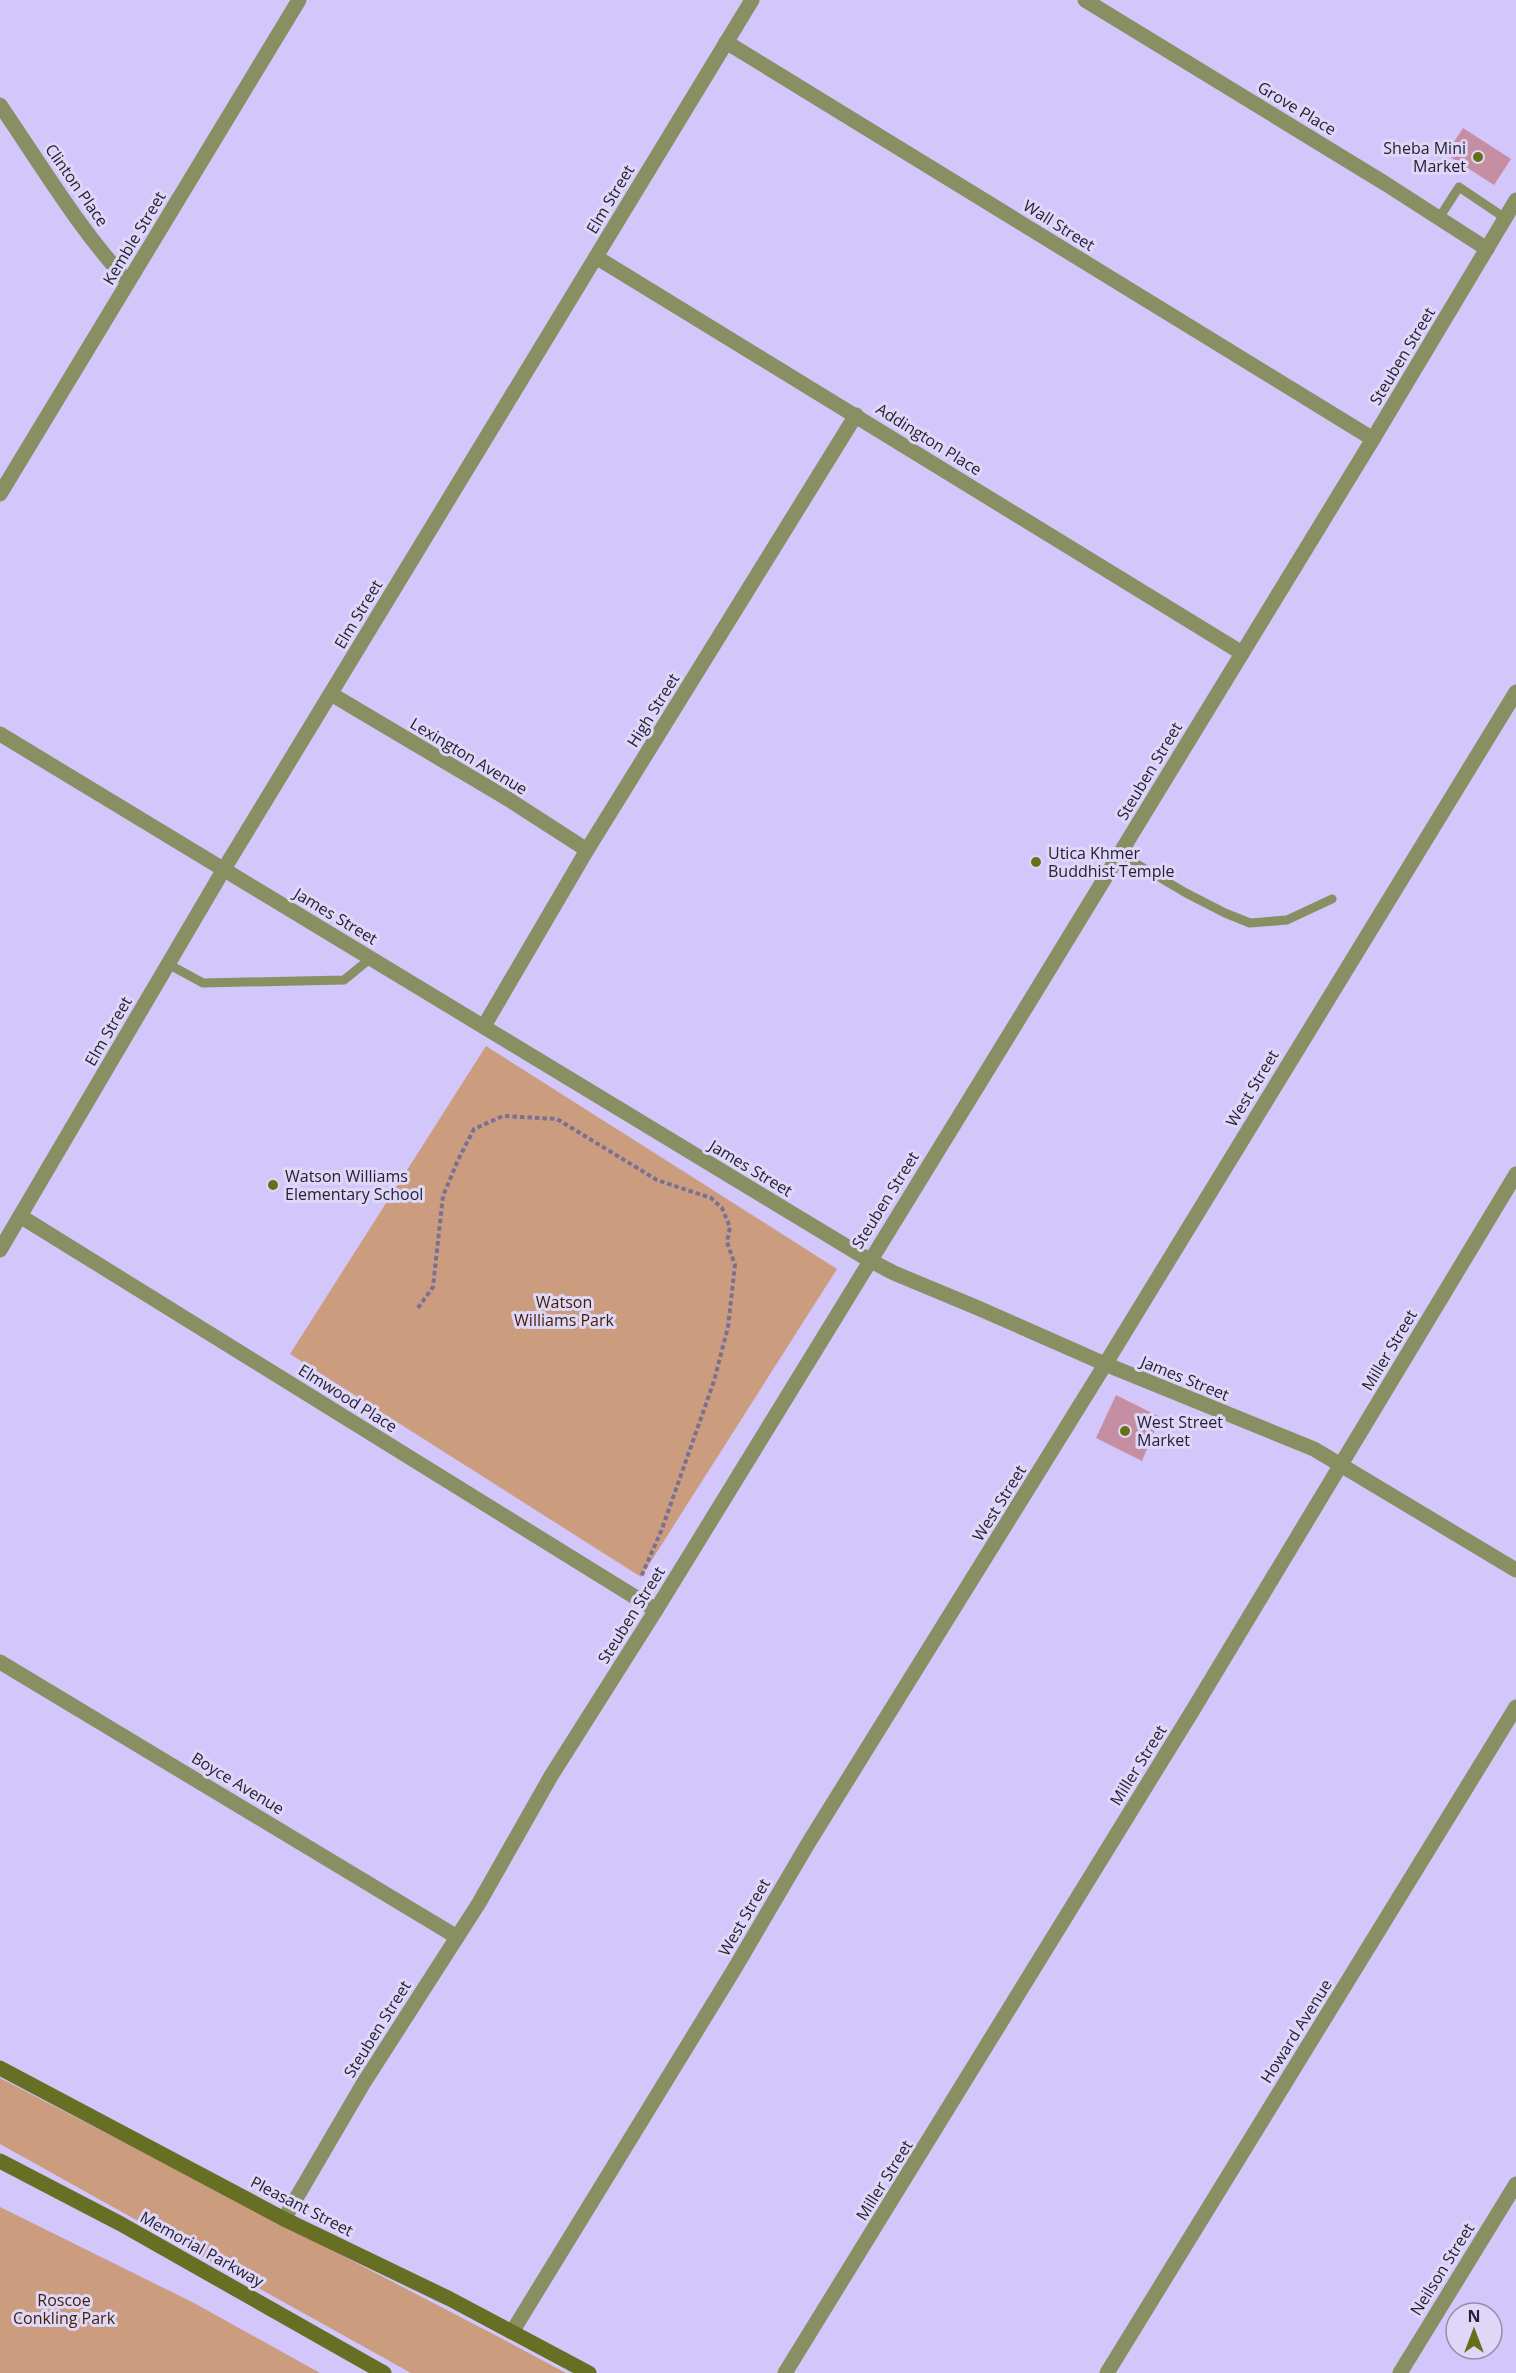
<svg xmlns="http://www.w3.org/2000/svg" width="1516" height="2373" font-family="'Open Sans',sans-serif">
<style>
.green{fill:#cb9c7d}
.building{fill:#c68ea3}
.lines{fill:none;stroke-linecap:round;stroke-linejoin:round}
.path{stroke:#797195;stroke-width:4;stroke-dasharray:4.5 3;stroke-linecap:butt}
.lane{stroke:#888f62;stroke-width:9}
.street{stroke:#888f62;stroke-width:15}
.secondary{stroke:#676f25;stroke-width:15}
.poi-dot{fill:#677018;stroke:#ded7f7;stroke-width:2}
.labels{text-anchor:middle;stroke-width:6;stroke-linejoin:round;paint-order:stroke}
.street-label{font-size:16px;fill:#262135;stroke:#ded7f7}
.poi-label{font-size:16px;fill:#262135;stroke:#ded7f7;text-anchor:start}
.park-label{font-size:16px;fill:#431f02;stroke:#ded7f7}
</style>
<rect width="100%" height="100%" fill="#d2c6fb"/>
<!-- green -->
<g class="green">
<polygon points="486,1046 837,1269 641,1577 290,1354"/>
<polygon points="0,2078 495,2335 566,2373 411,2373 0,2144"/>
<polygon points="0,2207 194,2303 320,2373 0,2373"/>
</g>
<!-- building -->
<g class="building">
<polygon points="1463,128 1511,159 1494,185 1446,154"/>
<polygon points="1116,1395 1160,1417 1142,1461 1096,1438"/>
</g>
<g class="lines">
<!-- path -->
<polyline class="path" points="418,1308 433,1287 443,1196 458,1160 474,1129 503,1116 557,1119 657,1180 711,1198 722,1208 730,1227 727,1242 735,1265 728,1327 714,1381 662,1529 641,1577"/>
<!-- lane -->
<g class="lane">
<polyline points="1439,218 1459,187 1505,218"/>
<polyline points="1120,854 1186,893 1225,913 1250,923 1287,920 1332,899"/>
<polyline points="168,964 203,983 344,980 371,958"/>
</g>
<!-- street -->
<g class="street">
<polyline points="1085,0 1386,184 1487,249"/>
<polyline points="726,42 1373,439"/>
<path d="M0,105C41,165 79,229 128,282"/>
<polyline points="596,257 1242,653"/>
<polyline points="0,494 299,0"/>
<polyline points="331,694 508,799 587,850"/>
<polyline points="0,734 869,1260 894,1273 978,1308 1105,1364 1314,1449 1516,1570"/>
<polyline points="484,1026 587,850 856,415"/>
<polyline points="20,1216 656,1610"/>
<polyline points="0,1250 224,869 752,0"/>
<polyline points="0,1662 457,1937"/>
<polyline points="284,2219 363,2084 479,1903 551,1776 656,1610 1025,1009 1373,439 1516,200"/>
<polyline points="512,2332 735,1968 809,1842 1098,1376 1516,692"/>
<polyline points="785,2373 1193,1710 1516,1174"/>
<polyline points="1107,2373 1516,1707"/>
<polyline points="1400,2373 1516,2184"/>
</g>
<!-- secondary -->
<g class="secondary">
<polyline points="0,2068 284,2219 450,2299 589,2373"/>
<polyline points="0,2161 121,2224 384,2373"/>
</g>
</g>
<!-- markers -->
<g class="poi-dot">
<circle cx="1478" cy="157" r="6"/>
<circle cx="1036" cy="862" r="6"/>
<circle cx="273" cy="1185" r="6"/>
<circle cx="1125" cy="1431" r="6"/>
</g>
<g class="labels">
<!-- street labels -->
<g class="street-label">
<text transform="translate(1297 108) rotate(31)" y="6">Grove Place</text>
<text transform="translate(77 185) rotate(55)" y="6">Clinton Place</text>
<text transform="translate(610 199) rotate(-59)" y="6">Elm Street</text>
<text transform="translate(1059 225) rotate(32)" y="6">Wall Street</text>
<text transform="translate(134 238) rotate(-59)" y="6">Kemble Street</text>
<text transform="translate(1402 356) rotate(-59)" y="6">Steuben Street</text>
<text transform="translate(929 439) rotate(32)" y="6">Addington Place</text>
<text transform="translate(358 614) rotate(-59)" y="6">Elm Street</text>
<text transform="translate(653 710) rotate(-58)" y="6">High Street</text>
<text transform="translate(469 756) rotate(31)" y="6">Lexington Avenue</text>
<text transform="translate(1149 771) rotate(-59)" y="6">Steuben Street</text>
<text transform="translate(336 916) rotate(31)" y="6">James Street</text>
<text transform="translate(108 1031) rotate(-60)" y="6">Elm Street</text>
<text transform="translate(1252 1088) rotate(-59)" y="6">West Street</text>
<text transform="translate(751 1168) rotate(31)" y="6">James Street</text>
<text transform="translate(885 1200) rotate(-58)" y="6">Steuben Street</text>
<text transform="translate(1389 1350) rotate(-59)" y="6">Miller Street</text>
<text transform="translate(1185 1378) rotate(22)" y="6">James Street</text>
<text transform="translate(348 1398) rotate(32)" y="6">Elmwood Place</text>
<text transform="translate(999 1503) rotate(-58)" y="6">West Street</text>
<text transform="translate(631 1615) rotate(-58)" y="6">Steuben Street</text>
<text transform="translate(1138 1765) rotate(-58)" y="6">Miller Street</text>
<text transform="translate(238 1783) rotate(31)" y="6">Boyce Avenue</text>
<text transform="translate(744 1917) rotate(-60)" y="6">West Street</text>
<text transform="translate(377 2029) rotate(-58)" y="6">Steuben Street</text>
<text transform="translate(1296 2031) rotate(-58)" y="6">Howard Avenue</text>
<text transform="translate(884 2180) rotate(-58)" y="6">Miller Street</text>
<text transform="translate(302 2206) rotate(27)" y="6">Pleasant Street</text>
<text transform="translate(202 2249) rotate(29)" y="6">Memorial Parkway</text>
<text transform="translate(1442 2269) rotate(-58)" y="6">Neilson Street</text>
</g>
<!-- poi labels -->
<g class="poi-label">
<text x="1466" y="154" text-anchor="end">Sheba Mini<tspan x="1466" dy="18">Market</tspan></text>
<text x="1048" y="859">Utica Khmer<tspan x="1048" dy="18">Buddhist Temple</tspan></text>
<text x="285" y="1182">Watson Williams<tspan x="285" dy="18">Elementary School</tspan></text>
<text x="1137" y="1428">West Street<tspan x="1137" dy="18">Market</tspan></text>
</g>
<!-- park labels -->
<g class="park-label">
<text x="564" y="1308">Watson<tspan x="564" dy="18">Williams Park</tspan></text>
<text x="64" y="2306">Roscoe<tspan x="64" dy="18">Conkling Park</tspan></text>
</g>
</g>
<!-- north arrow -->
<g transform="translate(1474 2331)"><circle r="28" fill="#ded7f7" stroke="#948ea9" stroke-width="1.5"/>
<path d="M0-4.5L10 22L0 15L-10 22Z" fill="#677018"/>
<text y="-9" font-size="16" font-weight="bold" text-anchor="middle" fill="#262135">N</text>
</g>
</svg>
